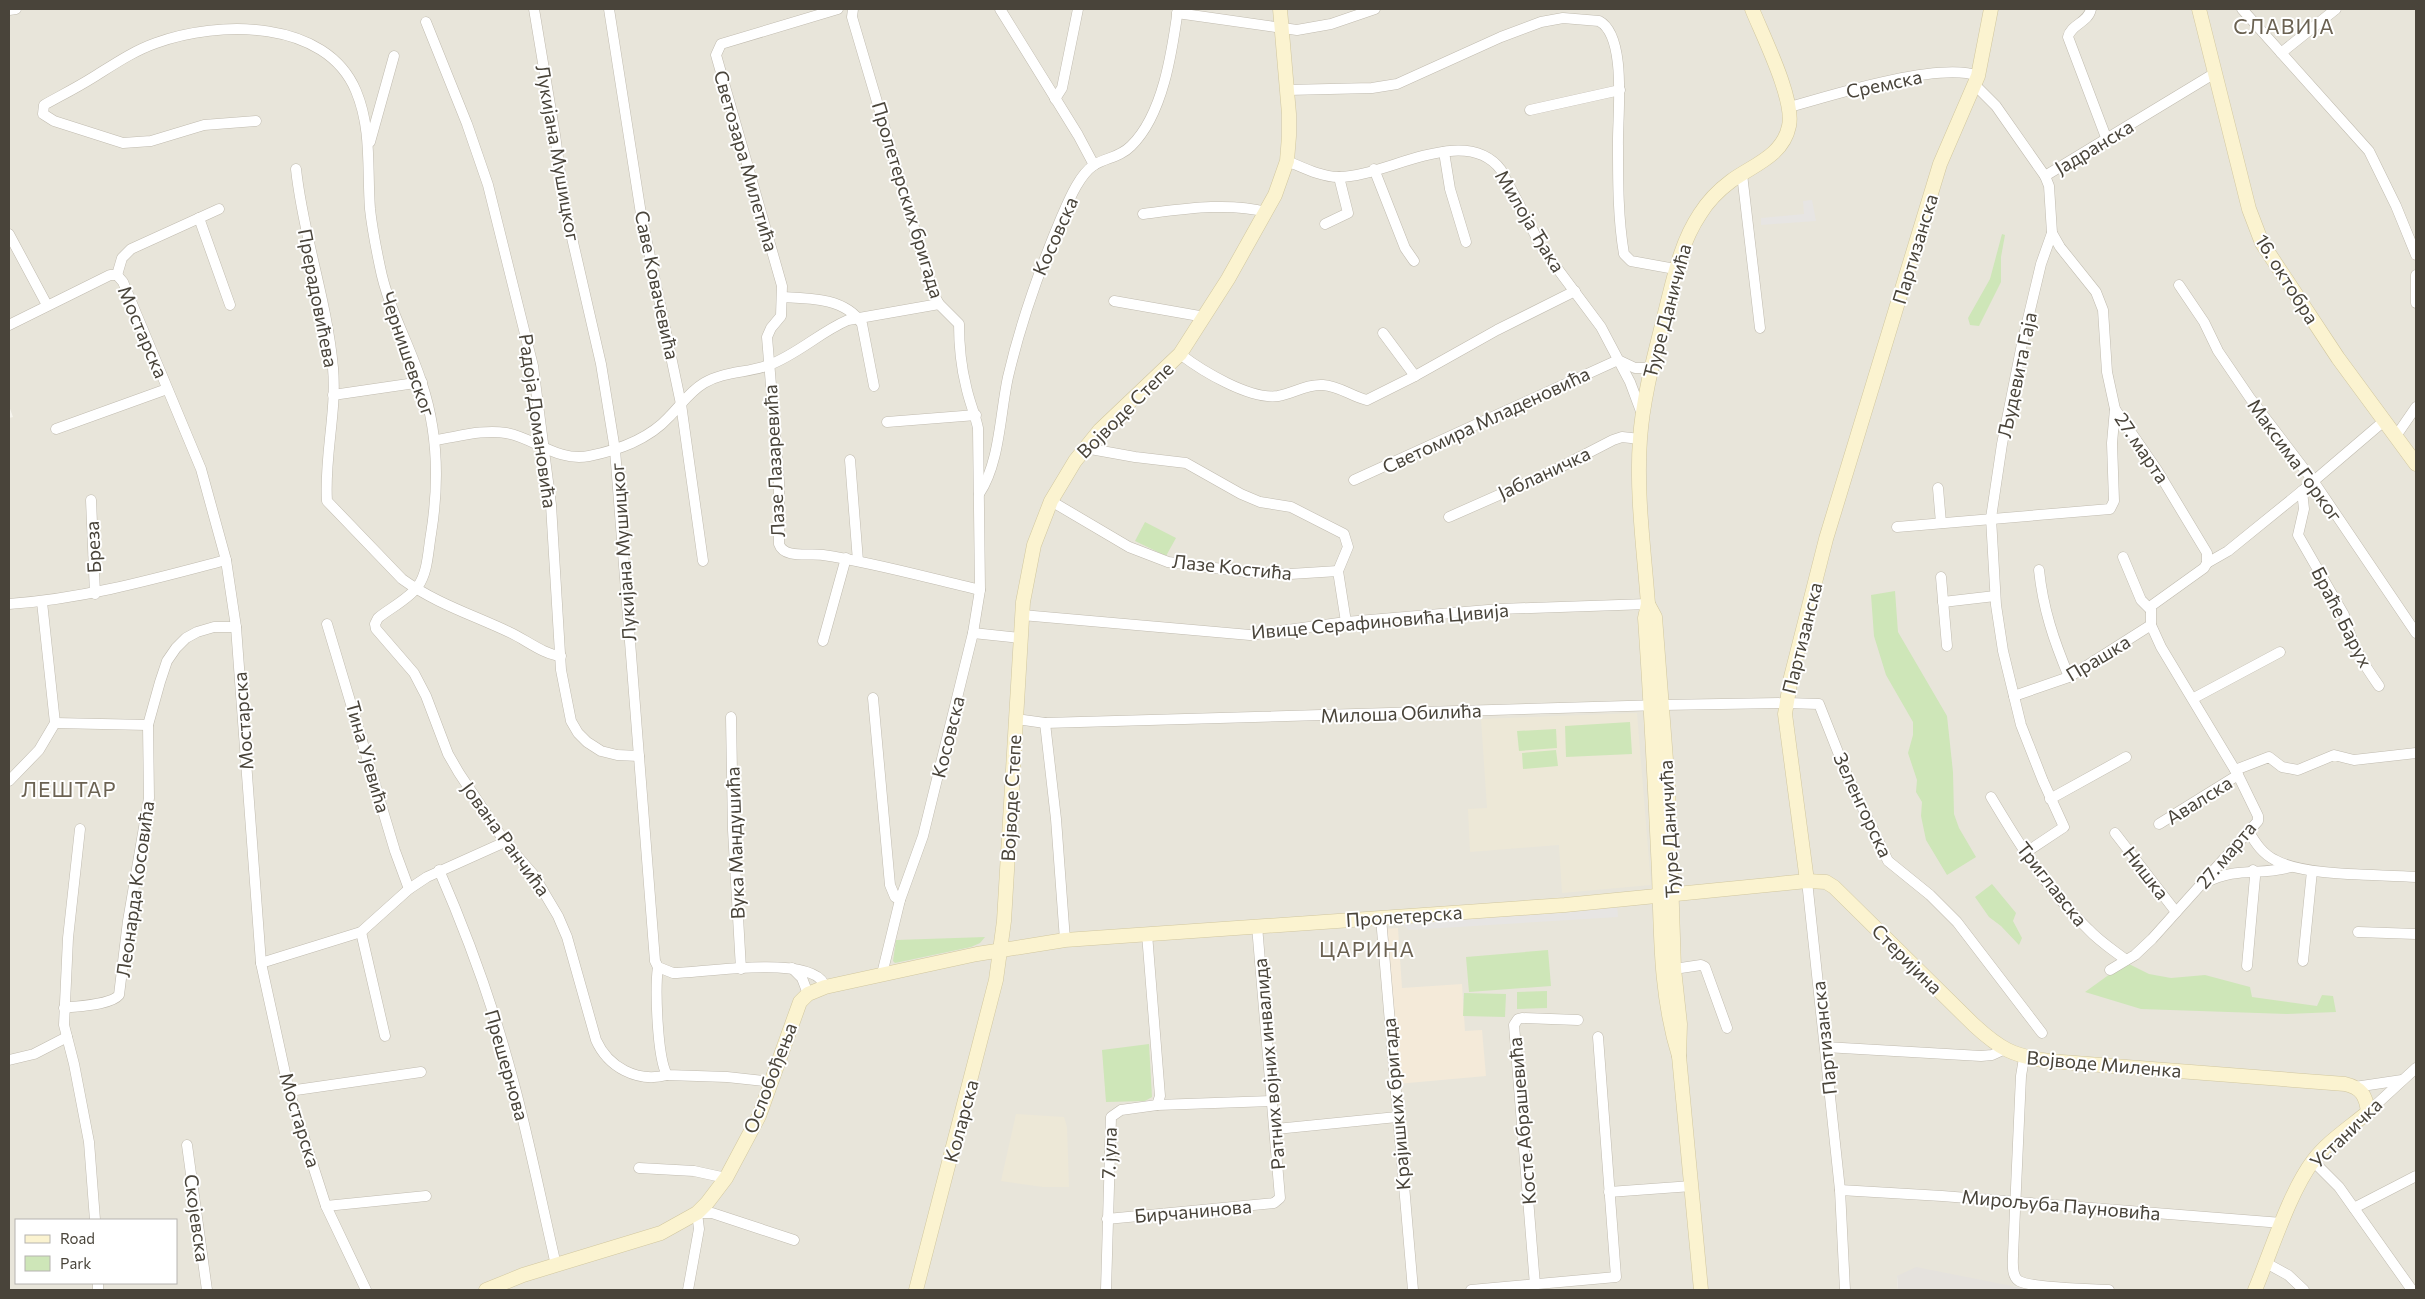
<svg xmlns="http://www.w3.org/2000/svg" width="2425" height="1299" font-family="Commissioner,sans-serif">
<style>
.residential{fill:#e8e5da;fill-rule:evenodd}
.commercial{fill:#f4ead9}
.industrial{fill:#e5e2dd}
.education{fill:#ede8d7}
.green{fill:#cee6b8}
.parking{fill:#e7e5e3}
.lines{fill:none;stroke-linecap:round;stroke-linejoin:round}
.street-casing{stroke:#c0bbaf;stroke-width:11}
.secondary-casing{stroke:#d1c79f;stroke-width:15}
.street{stroke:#fff;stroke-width:10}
.secondary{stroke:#fbf3d0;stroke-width:14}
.labels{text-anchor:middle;stroke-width:4;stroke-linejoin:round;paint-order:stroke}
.street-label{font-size:19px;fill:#49443a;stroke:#fff}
.quarter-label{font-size:21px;letter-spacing:1px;fill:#6b6252;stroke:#fff}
</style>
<rect width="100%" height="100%" fill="#f5f3ec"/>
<!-- residential -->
<path class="residential" d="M9,9H2416V1290H2050L1897,1276L1898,1290H9V418L13,417L9,406ZM16,1220H176V1283H16Z"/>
<!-- commercial -->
<polygon class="commercial" points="1398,928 1402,988 1462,984 1465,1031 1482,1030 1486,1076 1397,1084 1383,929"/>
<!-- industrial -->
<polygon class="industrial" points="1916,1267 2017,1287 2050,1290 1898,1290 1897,1276"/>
<!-- education -->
<g class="education">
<polygon points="1637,713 1651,885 1562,893 1559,845 1470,852 1468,809 1487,808 1481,719"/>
<polygon points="1016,1114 1064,1117 1067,1127 1069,1187 1043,1187 1001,1181"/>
</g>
<!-- green -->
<g class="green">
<polygon points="2002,234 2005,235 2001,257 2001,282 1979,326 1970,325 1968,318 1990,279"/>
<polygon points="1145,522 1176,538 1166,556 1135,541"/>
<polygon points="1895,591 1898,632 1947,716 1953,772 1954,814 1959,828 1976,857 1947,875 1926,840 1921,816 1922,802 1916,792 1917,780 1908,753 1913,735 1913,722 1886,675 1874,636 1871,595"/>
<polygon points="1630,722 1632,754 1566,757 1565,726"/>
<polygon points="1556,729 1557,748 1519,751 1517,731"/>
<polygon points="1556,750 1558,766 1523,769 1522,753"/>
<polygon points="1992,884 2016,913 2013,921 2022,938 2019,945 2001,926 1989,917 1975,897"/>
<polygon points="985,937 980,943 971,947 895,963 893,961 896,940"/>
<polygon points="1548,950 1551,986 1469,992 1466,957"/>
<polygon points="2129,964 2149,974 2171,978 2205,975 2250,987 2252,997 2317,1006 2322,995 2333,996 2336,1012 2287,1014 2141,1009 2085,992 2110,974"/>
<polygon points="1547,991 1547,1008 1517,1009 1517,992"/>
<polygon points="1464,993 1506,994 1505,1017 1463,1016"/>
<polygon points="1149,1044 1152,1097 1145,1101 1106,1102 1102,1050"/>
</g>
<!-- parking -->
<g class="parking">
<polygon points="1812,200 1816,221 1761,225 1761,218 1804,214 1803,201"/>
<polygon points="1617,905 1618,917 1409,930 1399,922"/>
</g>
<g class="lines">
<!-- street casing -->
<g class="street-casing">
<g id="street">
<path d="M534,9L555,135L564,203L601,364L615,450L655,961L658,967L673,973C702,973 817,953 825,987"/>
<polyline points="609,9 641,214 681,404 703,561"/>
<path d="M838,9L721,44L716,55L782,286L781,316L771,328L767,337L779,482V544C784,559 809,553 823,555C876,563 928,578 980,590"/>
<path d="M853,9L852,17L934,295L939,304L959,324C959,345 961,366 966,386C969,401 975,414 978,428L980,590L973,633L923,836L900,900L882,974"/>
<polyline points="1000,9 1078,135 1094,165"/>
<path d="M2091,9C2088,23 2071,24 2068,37L2107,140"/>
<polyline points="2242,9 2369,151 2396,206 2416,255"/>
<polyline points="9,10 16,9"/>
<polyline points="1177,13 1297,30 1331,24 1375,9"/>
<polyline points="426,22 467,124 488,185 533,366 551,505 561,670 571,721 578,733 587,742 601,751 617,755 639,756"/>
<polyline points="2281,53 2336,9"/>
<polyline points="1975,85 1996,106 2045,176 2215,73"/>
<path d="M1287,90L1372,88L1397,84L1501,37L1541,22L1563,18L1599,21C1628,36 1617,119 1618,146C1618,182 1618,219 1624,254L1631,261L1675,269"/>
<polyline points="1055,99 1062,88 1078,9"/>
<path d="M1790,107C1831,95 1941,61 1978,76"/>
<polyline points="1530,110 1620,90"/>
<path d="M256,121L204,125L151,141L123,143L54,121L43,114L44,105C60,96 76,88 92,78C113,65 133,51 156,43C218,20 326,19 356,91C372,129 367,169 370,209C372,228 376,248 380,267C388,308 410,345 422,384C438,432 439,484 431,534C428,551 428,572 418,586C409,599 390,608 378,618L375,624L376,629L414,673L426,696L448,754L459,773L505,842L533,874L558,916L567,937L596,1040C608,1067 637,1083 667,1075"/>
<polyline points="370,142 394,56"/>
<polyline points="1444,152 1450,189 1466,242"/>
<path d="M1287,161C1302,167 1321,177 1338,177C1384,178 1465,122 1501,170L1542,248L1601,327L1630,382L1642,414"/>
<path d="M296,169C303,236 327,300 333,368C337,412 324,457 327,501L402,579C435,603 473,615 509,632C525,639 544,655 561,656"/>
<polyline points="1374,169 1405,248 1414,261"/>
<polyline points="1742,174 1760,328"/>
<polyline points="2045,176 2049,186 2052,233 2060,247 2096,292 2103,310 2107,372 2115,409 2157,470 2207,553 2207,563 2204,568 2151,606 2151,625 2161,647 2238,775 2258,816 2258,821 2152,939 2135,955 2110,970"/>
<path d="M1143,214C1184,209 1227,202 1267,212"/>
<polyline points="199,218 230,305"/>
<polyline points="1325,224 1348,213 1339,177"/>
<polyline points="9,234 47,305"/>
<polyline points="117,275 123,282 201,469 226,560 236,627 261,963 289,1091 326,1206 366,1290"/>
<polyline points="117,275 122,258 131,249 219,209"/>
<polyline points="2416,275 2416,303"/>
<polyline points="2179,285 2204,322 2218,351 2250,398 2314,482 2416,633"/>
<path d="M783,297C809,298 846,298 862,324L874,386"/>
<polyline points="1114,301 1205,317"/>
<polyline points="9,325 110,275 117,275"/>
<polyline points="1383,333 1415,376"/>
<path d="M1180,354C1202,371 1250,400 1278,396C1294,393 1307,384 1323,385C1340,386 1352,397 1367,400L1415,376L1497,330L1575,291"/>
<polyline points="1618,360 1635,368 1652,368"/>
<polyline points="333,395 422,382"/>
<polyline points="887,422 976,415"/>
<polyline points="56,429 167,389"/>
<polyline points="2396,436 2416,407"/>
<path d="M435,440C457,437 483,429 506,433C535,438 557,462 589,456C618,450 648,440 669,417C681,405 689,392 704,383C724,371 748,373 769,365C798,354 820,332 848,320L939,304"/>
<polyline points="1085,448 1135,457 1186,463 1241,494 1260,502 1291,507 1344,534 1348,547 1338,571 1346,622"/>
<polyline points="850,460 858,561"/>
<polyline points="1354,480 1618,360"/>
<polyline points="1938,488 1941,523"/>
<path d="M2302,491L2304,509L2298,535L2344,615C2353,647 2360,659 2379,686"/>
<path d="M979,494C1000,463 1000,413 1008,377C1021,321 1040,268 1062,216C1069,200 1079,175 1094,165C1107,157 1119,158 1131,146C1163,115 1172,52 1178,9"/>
<polyline points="91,500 95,594"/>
<polyline points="1051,501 1129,547 1168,562 1246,572 1290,574 1338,571"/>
<polyline points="1449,517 1551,472 1613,440 1622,437 1640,439"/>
<polyline points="1897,527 2110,509 2114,501 2112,443 2115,409"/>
<polyline points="2123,557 2141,600 2150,609"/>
<polyline points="2207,563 2228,551 2302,491 2384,421"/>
<path d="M2039,570C2043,609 2054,641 2069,677"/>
<polyline points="1941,577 1947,646"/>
<polyline points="1943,602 1995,596"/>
<path d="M9,604C83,599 154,579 226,560"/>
<polyline points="1022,615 1250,635 1346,622 1500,609 1648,604"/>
<polyline points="327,624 395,851 409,889"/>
<polyline points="973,633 1020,638"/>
<polyline points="823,641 846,558"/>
<polyline points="2014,696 2069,677 2151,625"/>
<polyline points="873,698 890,885 895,897 900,900"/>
<polyline points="2194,698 2280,652"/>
<polyline points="731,717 733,830 741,969"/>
<polyline points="1016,719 1045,723 1662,705 1786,703 1819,704 1847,775 1888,861 1930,895 1957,922 2042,1033"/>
<polyline points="55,723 148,725"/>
<polyline points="1045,723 1056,819 1065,940"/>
<polyline points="2235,770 2269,757 2282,767 2298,770 2334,755 2354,760 2416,753"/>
<polyline points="9,781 39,750 55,723 42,602"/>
<path d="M1991,797C2019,844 2048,891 2088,929C2099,941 2113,950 2126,960"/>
<polyline points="2050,799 2126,757"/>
<polyline points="2159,824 2238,775"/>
<polyline points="80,829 68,938 64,1025 74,1064 89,1142 95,1220"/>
<path d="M2249,832C2256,844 2263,854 2275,860C2306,877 2379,874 2416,877"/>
<polyline points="2115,833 2176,912"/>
<polyline points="2025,853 2064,827 2043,781 2021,725 2003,651 1996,605 1991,518 2002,444 2022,344 2041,264 2052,233"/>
<path d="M439,870C469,939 495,1011 514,1084C530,1144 542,1205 556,1265"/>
<polyline points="1807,881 1840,1190 1845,1290"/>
<path d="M2205,883C2237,866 2259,876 2291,867"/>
<polyline points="1381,918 1413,1290"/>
<polyline points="361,932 385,1036"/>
<polyline points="2358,932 2416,934"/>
<polyline points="2303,961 2312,871"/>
<polyline points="261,963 361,932 409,889 427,877 505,842"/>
<polyline points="2247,966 2255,877 2253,870"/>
<path d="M658,967C655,988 657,1057 667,1075L727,1077L773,1082"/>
<polyline points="792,968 802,978 808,994"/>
<polyline points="1674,969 1701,965 1705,967 1727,1028"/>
<path d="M64,1008C78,1006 111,1005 119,995L128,921L149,798L148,725L160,682L167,661L176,648L186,638L197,632L214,627H236"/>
<polyline points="1825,1047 1981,1056 1992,1055 2003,1050"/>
<path d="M2024,1058L2021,1076L2013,1255C2013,1263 2011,1276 2019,1281C2032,1288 2091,1289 2109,1290"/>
<polyline points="9,1060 34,1054 67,1037"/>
<polyline points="2355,1087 2402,1080"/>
<polyline points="289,1091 421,1072"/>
<polyline points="1157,1105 1272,1101"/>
<polyline points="2368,1112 2416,1068"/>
<polyline points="1276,1129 1397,1117"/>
<polyline points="187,1145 207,1290"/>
<polyline points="2313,1161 2339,1187 2412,1290"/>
<polyline points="639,1168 694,1171 726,1178"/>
<polyline points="1840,1190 1942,1196 2282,1223"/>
<polyline points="1609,1192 1692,1186"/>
<polyline points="326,1206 426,1196"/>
<polyline points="2354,1208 2416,1176"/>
<polyline points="1107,1219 1274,1203 1280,1198 1257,926"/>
<polyline points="2266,1263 2288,1275 2304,1290"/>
<polyline points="98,1283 98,1290"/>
<polyline points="1535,1285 1514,1025 1518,1019 1522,1018 1578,1020"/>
<polyline points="688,1290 699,1229 697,1213 712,1213 794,1240"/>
<polyline points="1106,1290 1111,1117 1121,1110 1157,1105 1160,1096 1147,934"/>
<polyline points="1471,1290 1616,1277 1598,1037"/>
</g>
</g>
<!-- secondary casing -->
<g class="secondary-casing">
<g id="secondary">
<polyline points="2199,9 2249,209 2262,243 2338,358 2416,464"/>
<polyline points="1648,604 1655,617 1668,786 1674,969 1680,1024 1679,1056 1701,1290"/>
<polyline points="1807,881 1785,714 1791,677 1826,539 1940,164 1978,76 1991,9"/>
<path d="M1679,1056C1660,995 1661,934 1659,872C1655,787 1651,702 1645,618L1648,604C1644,550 1636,493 1640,439C1643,396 1655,354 1665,313C1674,278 1680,244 1700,214C1708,201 1719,190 1731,181C1753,165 1783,156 1789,126C1795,100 1763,36 1752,9"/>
<path d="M486,1290L523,1275L661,1233L697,1213L707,1203L726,1178L759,1116L800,1002L808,994L825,987L977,954L1065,940L1565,905L1807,881L1826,882L1834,887L1974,1025C2000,1049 2013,1056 2049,1061L2345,1084C2362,1088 2366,1096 2368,1112C2349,1128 2327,1142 2313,1161C2289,1193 2271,1252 2255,1290"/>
<polyline points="916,1290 996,980 1004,921 1023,602 1034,545 1051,501 1075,461 1100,430 1180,354 1228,279 1275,195 1287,161 1289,136 1289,114 1280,9"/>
</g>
</g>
<!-- street -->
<use href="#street" class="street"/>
<!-- secondary -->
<use href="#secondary" class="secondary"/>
</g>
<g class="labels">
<!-- street labels -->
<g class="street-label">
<text transform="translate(1884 84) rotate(-12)" y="7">Сремска</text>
<text transform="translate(2094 147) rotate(-31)" y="7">Јадранска</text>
<text transform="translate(558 153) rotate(80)" y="7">Лукијана Мушицког</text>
<text transform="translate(746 161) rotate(74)" y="7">Светозара Милетића</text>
<text transform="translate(908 200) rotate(73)" y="7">Пролетерских бригада</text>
<text transform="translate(1530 221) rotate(59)" y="7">Милоја Ђака</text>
<text transform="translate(1055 236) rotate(-66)" y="7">Косовска</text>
<text transform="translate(1915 249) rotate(-73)" y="7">Партизанска</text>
<text transform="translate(2287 279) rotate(58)" y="7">16. октобра</text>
<text transform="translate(657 285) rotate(78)" y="7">Саве Ковачевића</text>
<text transform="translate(318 298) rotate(79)" y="7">Прерадовићева</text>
<text transform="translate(1667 311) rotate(-75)" y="7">Ђуре Даничића</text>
<text transform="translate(143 332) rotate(67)" y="7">Мостарска</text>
<text transform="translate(408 354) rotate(71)" y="7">Чернишевског</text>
<text transform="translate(2017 375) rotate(-78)" y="7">Људевита Гаја</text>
<text transform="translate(1125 410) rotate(-45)" y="7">Војводе Степе</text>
<text transform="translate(1486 420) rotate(-25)" y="7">Светомира Младеновића</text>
<text transform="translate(538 421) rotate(82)" y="7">Радоја Домановића</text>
<text transform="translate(2142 448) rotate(56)" y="7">27. марта</text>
<text transform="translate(2295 460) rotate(54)" y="7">Максима Горког</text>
<text transform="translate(774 461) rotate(-93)" y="7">Лазе Лазаревића</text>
<text transform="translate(1544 473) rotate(-25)" y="7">Јабланичка</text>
<text transform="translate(93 547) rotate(-93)" y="7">Бреза</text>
<text transform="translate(623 552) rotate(-94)" y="7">Лукијана Мушицког</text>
<text transform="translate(1232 567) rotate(6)" y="7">Лазе Костића</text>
<text transform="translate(2342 617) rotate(63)" y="7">Браће Барух</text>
<text transform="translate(1380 621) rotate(-5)" y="7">Ивице Серафиновића Цивија</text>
<text transform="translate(1802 638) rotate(-76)" y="7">Партизанска</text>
<text transform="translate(2098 658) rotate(-31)" y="7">Прашка</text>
<text transform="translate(1401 713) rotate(-2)" y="7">Милоша Обилића</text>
<text transform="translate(243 721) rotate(-94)" y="7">Мостарска</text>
<text transform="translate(948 737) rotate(-76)" y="7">Косовска</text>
<text transform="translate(368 757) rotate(74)" y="7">Тина Ујевића</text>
<text transform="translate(1011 798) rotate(-87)" y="7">Војводе Степе</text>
<text transform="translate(2199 800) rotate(-32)" y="7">Авалска</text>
<text transform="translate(1863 805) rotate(65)" y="7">Зеленгорска</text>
<text transform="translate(1669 829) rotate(-93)" y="7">Ђуре Даничића</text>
<text transform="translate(506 839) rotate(54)" y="7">Јована Ранчића</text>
<text transform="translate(735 843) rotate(-92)" y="7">Вука Мандушића</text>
<text transform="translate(2226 855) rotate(-50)" y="7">27. марта</text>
<text transform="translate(2146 873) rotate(52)" y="7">Нишка</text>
<text transform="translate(2052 884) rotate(52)" y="7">Триглавска</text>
<text transform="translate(135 889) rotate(-82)" y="7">Леонарда Косовића</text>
<text transform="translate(1404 916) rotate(-4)" y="7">Пролетерска</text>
<text transform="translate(1907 959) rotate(45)" y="7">Стеријина</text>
<text transform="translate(1824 1038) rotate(-96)" y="7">Партизанска</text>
<text transform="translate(1269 1064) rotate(-95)" y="7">Ратних војних инвалида</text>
<text transform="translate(2104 1064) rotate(5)" y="7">Војводе Миленка</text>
<text transform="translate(507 1065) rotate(74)" y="7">Прешернова</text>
<text transform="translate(770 1078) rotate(-69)" y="7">Ослобођења</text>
<text transform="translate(1396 1104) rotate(-95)" y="7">Крајишких бригада</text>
<text transform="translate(300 1120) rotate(73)" y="7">Мостарска</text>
<text transform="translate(961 1121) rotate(-75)" y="7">Коларска</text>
<text transform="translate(1522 1121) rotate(-95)" y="7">Косте Абрашевића</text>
<text transform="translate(2346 1133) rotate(-44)" y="7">Устаничка</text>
<text transform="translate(1109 1153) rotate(-88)" y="7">7. јула</text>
<text transform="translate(2061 1205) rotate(5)" y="7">Мирољуба Пауновића</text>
<text transform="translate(1193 1211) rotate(-5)" y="7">Бирчанинова</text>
<text transform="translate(197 1218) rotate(82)" y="7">Скојевска</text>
</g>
<!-- quarter labels -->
<g class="quarter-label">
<text x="2284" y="34">СЛАВИЈА</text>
<text x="69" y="797">ЛЕШТАР</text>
<text x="1367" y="957">ЦАРИНА</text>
</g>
</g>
<!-- border -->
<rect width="2425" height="1299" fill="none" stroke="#49443a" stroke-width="20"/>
<!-- legend -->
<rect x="15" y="1219" width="162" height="65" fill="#ffffff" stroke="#b6b4b0"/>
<rect x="25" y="1235" width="25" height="8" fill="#fbf3d0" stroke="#b6b4b0"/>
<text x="60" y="1244" font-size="15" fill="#49443a">Road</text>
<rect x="25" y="1256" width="25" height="15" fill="#cee6b8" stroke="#b6b4b0"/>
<text x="60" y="1269" font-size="15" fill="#49443a">Park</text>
</svg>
